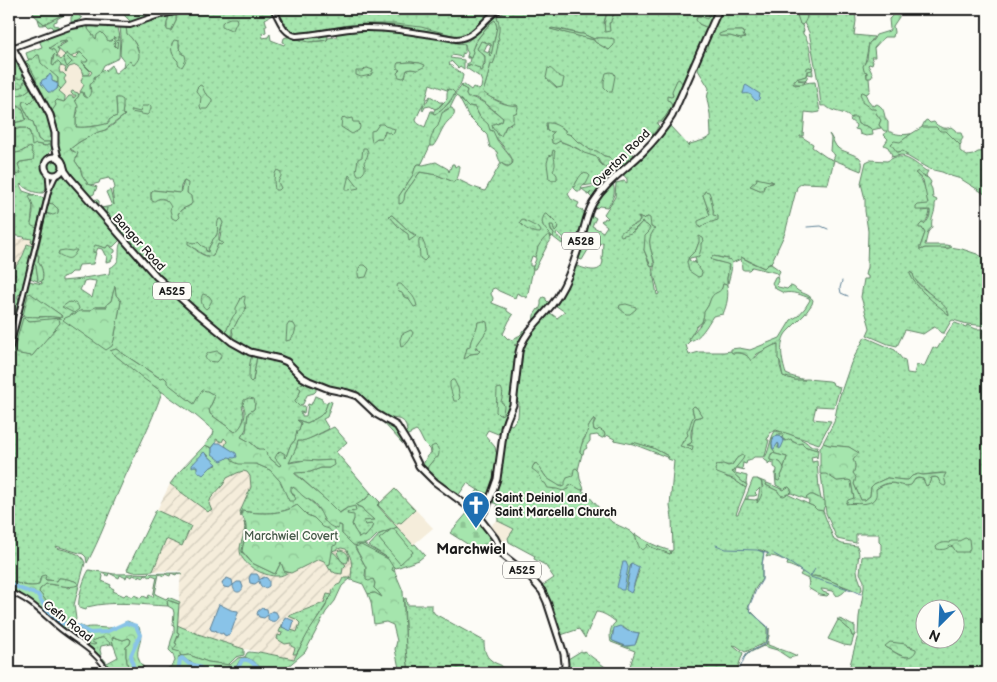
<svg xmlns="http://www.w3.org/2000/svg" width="997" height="682" font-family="'Balsamiq Sans',sans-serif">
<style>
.built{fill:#f5eddb}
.industrial{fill:url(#industrial-furrows)}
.grass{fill:url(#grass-dots);stroke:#608064;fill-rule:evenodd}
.forest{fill:url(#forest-crowns);stroke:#608064}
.cemetery{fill:url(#cemetery-stones);stroke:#608064}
.garden{fill:#a5e5ad;stroke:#608064}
.water{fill:#89c3e8;stroke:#5d8096}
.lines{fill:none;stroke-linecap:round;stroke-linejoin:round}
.stream{stroke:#5d8096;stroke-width:1}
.river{stroke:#89c3e8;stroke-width:4}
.tertiary-casing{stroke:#1c1c1c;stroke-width:7}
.secondary-casing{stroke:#1c1c1c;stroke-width:8}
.primary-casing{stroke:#1c1c1c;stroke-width:9}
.tertiary{stroke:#fdfcf7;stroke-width:3}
.secondary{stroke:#fdfcf7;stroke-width:4}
.primary{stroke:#fdfcf7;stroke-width:5}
.labels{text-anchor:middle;stroke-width:4;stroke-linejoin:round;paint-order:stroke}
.shield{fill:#fdfcf7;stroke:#605f5e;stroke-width:1}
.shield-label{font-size:11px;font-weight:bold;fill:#1c1c1c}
.street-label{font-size:12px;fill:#1c1c1c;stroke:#fdfcf7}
.poi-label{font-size:12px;font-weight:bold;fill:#1c1c1c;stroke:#fdfcf7;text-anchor:start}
.park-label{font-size:12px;fill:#455848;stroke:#fdfcf7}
.quarter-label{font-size:15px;font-weight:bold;fill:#1c1c1c;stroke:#fdfcf7}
</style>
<defs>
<pattern id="industrial-furrows" width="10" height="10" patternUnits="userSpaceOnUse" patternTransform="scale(1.25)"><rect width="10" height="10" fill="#f5eddb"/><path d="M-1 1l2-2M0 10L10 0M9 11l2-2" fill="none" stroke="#d1cbbb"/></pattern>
<pattern id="grass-dots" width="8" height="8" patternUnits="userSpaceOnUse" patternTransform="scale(1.25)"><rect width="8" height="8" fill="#a5e5ad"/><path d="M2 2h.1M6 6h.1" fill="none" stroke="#8dc494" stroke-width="1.8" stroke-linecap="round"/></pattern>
<pattern id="forest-crowns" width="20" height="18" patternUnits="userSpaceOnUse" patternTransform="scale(1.25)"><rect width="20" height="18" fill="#a5e5ad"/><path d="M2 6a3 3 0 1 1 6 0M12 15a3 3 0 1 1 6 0" fill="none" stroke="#8dc494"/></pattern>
<pattern id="cemetery-stones" width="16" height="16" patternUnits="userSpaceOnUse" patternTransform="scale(1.25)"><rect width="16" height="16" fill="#a5e5ad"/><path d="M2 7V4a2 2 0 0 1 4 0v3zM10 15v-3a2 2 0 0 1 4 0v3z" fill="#8dc494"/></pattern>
</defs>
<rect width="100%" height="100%" fill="#fdfcf7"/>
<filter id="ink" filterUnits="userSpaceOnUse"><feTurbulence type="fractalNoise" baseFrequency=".02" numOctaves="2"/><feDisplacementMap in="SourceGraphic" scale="10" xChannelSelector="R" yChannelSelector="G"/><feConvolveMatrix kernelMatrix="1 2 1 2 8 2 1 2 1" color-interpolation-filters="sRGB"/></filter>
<g filter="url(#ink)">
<!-- built -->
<g class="built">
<polygon points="59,51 65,54 76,51 79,52 92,72 84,84 84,85 79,96 73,98 65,98 65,96 59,91 63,79 53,56 56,56"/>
<polygon points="395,488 433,528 413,545 377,505"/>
<polygon points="497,520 514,530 501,547 489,527 493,525 492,524"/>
</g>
<!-- industrial -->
<g class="industrial">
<polygon points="25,238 32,239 32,246 27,244 24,253 21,260 11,272 9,270 9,241 17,239"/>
<polygon points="219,430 252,455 252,464 257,474 240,512 244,522 245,531 240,549 246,564 266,575 278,576 283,575 334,550 344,548 346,549 351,555 353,565 351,578 343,578 320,620 294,659 244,649 198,634 177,625 181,571 153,571 134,572 127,570 170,484 179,472"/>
</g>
<!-- grass -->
<g class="grass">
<polygon points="32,9 74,9 44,24 34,15"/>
<polygon points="122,9 169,9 170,11 132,23 125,16"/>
<path d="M199,9H270L274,14L265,19L267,26H265L266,32L262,33L263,38L268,37L270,34L271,40L284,45L285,43L283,42L284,38L289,36C302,41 313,43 327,40L328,38L336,37L337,33C376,27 410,34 448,40C453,43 459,44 465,44V53L462,54V57L452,55L450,58L464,60V69L460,66L458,68L451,61L449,64L463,75C462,82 458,90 453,95L455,93L448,89L447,90L430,84L425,103H426L430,96L437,100L439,102H443L438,108L435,109L430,106L425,107L423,111L422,109L424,104H423L416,119C416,124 421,125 425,127L431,111H433V113L437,114L449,103L462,85V87L467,90L466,95L483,102L503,118L502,122L500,121L498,124L495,123L504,131L506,126L510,125L513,114L517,112L516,105L511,106L487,96L483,92C486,82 489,73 491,62L493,63C497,55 496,47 497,39C499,28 500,25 496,14L500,11V15L508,10L507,9H582L583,12L597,9H608L604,22L605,31C608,27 615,15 614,9H712L707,20L699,24L708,28L693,62H691L682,84L676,82L673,94V96L670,101L672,106L666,116L661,122H658L657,124L659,126L652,136L647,135L648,132L644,131L643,133H640L632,151L634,156L633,159L619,171L609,157C599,155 588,150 581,143H579L571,135L565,133V130L552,123L546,125L547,131H554L556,129H558V131H555L551,140C568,141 581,153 597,157L600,163L604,167L608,165L612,168V170L617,172L604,186L597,184L582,186L580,178L577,181L574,187H573L568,194L571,199L579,203L577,207L586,213L577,246L557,233L556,235L564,241L562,244L553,237L554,234L551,230L550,225L552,224L553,225L554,230L556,231C560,225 555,222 551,217L542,224L548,232L552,235L551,238L550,235L538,247L537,255L535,257L532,256L530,262V266H533V269L527,298L517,293L515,298L499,291L495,288L492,289L491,294L493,298L492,303L507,309V311L513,315L509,321L503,334L508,339V338L512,340L518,336H519L522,333V331L524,330L526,333L519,343L514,345L517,346L518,349L512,405L504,419L501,431L498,434L488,430L485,435L495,447L496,452L499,453L498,465L491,495L478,490L467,483L458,496H456L439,483L422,467L430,464L434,459L432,452L431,453L430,449L424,443L419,433L416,431L406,436L405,433L407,431C405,420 404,420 392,418V420L380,414L375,410L356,390C340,391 318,386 305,376C298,370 293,362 285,358C279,355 272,354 266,353C253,350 242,346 231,338L233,334L232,329C240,321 240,310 241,298L236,313L226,332L227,334L205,316L202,315L159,276L115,228L119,219L115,220L112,219L99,207L101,208L112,206L106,192L110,190L114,205L112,190L115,188L113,180H110L109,178L100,180L99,183L91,185L88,184L82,175L80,168L75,161L77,157L74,151L70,149C78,142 88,137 98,132C98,132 105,130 106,130C112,126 119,120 125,115L122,114L123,108L116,98L117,116L112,118C107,126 102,125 94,126C87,127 83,128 76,127V117L78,111L75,100L81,92H91L90,85L94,80V77L100,73L102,68L105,71L112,65L114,72L116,73L130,61L138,51L135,43L127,34L125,28C140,25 154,19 169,16L166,28L172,29L176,21V16L175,15ZM551,29H560L580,34H583L594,39C599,36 606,40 612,38L609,50L595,42L594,40ZM172,43L180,44L179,48L182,54L176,59C173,53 171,50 172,43ZM410,62L420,63L417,70L411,69L406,71L405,77L398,71L400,70L398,63ZM456,96L462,100L468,108L469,106L475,107L480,117L510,155L513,161L512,164L509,166H505L501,163L485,191L473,187L457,179L454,182L437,175L420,172L409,187L404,195L399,196L413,175L416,165L419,164H421L422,163L430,146L434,130L438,127L442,116L445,110L450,108ZM378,126L394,133L386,130L384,135L382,138H377L375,139L371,137ZM184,181L186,182L187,193L191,205L182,209L178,214C166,202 170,196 151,200V192L153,190L180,193L181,186ZM392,215L410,232L416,235C402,234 398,226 390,216ZM222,226C220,232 221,238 218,244C216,248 214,251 213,256C205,258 197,252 192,246L193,243L202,246L208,252L209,247ZM478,322L488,329L475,346L480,351L478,353L470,354L468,357L467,348L470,347C470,338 477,332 478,322Z"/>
<polygon points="275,9 498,9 485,18 470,32 466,35 456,36 421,29 393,25 346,26 307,32 294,33 288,30"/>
<path d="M722,9H798L800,24L802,25L804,31L803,32V34C811,41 812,64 813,75L808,74V71L812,68L809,67L806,76L794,80L795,85C803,84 807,82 815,82L820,112L814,113L805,112L803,136H800V137H802L813,144L812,147L826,157L833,160L835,155L830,151L831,138L829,134L830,135L836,146L839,149L859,157C863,161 863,165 861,171L834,160L828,184L802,183L797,187L785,233L772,261L771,264L770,263L764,268L741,257V259L732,263L729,259L713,256L711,259C716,263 724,261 729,265L727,279V285L723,284L722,289L720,292L716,293L711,299L708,306L705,311L702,322L696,327L689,339L690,341L686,345L689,355L699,352H724L731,351L733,353C744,352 745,356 755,358C759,352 771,345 779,344L780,366L783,376L795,380L807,379L829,381L832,382L833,385L840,387L834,407L816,406L813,419L831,421L819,444L776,430L770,433L769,437L767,439V440H769L765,456L763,457H754L749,461H747L746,464L743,463L742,469L745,470L736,468L735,473L747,476L746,483L747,485C741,482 737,476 732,472L741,460L737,458L732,465C726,466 723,464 717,465L726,477L733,479L746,488L736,514H738L745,499L755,500L757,499V501L763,487L761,481H760L757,479L767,483L766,485L786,495L787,494L823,511L834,540L842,544L857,546C861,555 857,561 857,570C857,577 862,583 862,590L859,592L831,581L825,578L814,576L810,579L809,583L808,579L800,575L802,572C799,569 791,566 787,565L788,562C781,559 773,554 766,557L768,553L761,550H758L764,552L762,564V579L755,589L748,608L767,627V636L765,643L745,652L737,646L733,645L743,653L736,673H629L632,668L630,666L635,651L611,642C609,635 610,626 616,622C611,618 603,612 596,612L585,638L579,629L561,635L551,603L542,586L554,578L545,565L534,559L535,556L509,542L508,538L514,529L498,521L497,504L491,502L500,480L505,435L507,423L512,425L518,417L519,402L516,401L523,346L530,333L549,312L557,318L565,312L555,305L567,285L574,265C584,268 602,277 603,260H602L603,242L588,250L582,260L576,258L589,214L596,218L592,226L603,232L607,226L601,221L602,220H604L605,218L607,219L608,218L604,214L615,197L616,183L624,181L627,183V179L622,173L639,160L669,125L685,142L688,146L690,144L704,140L711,136L710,114L707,99L709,88L698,70L700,57ZM736,31H742L744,32L743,35L745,38L741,39L730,36H720ZM757,180L772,181L773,183L764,185V188L760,190L753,187L751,185L755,183ZM705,191L710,195L711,205L714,211L708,223L705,224L700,228V221L710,215L703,195ZM638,217L642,219L648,217L651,227L654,229C645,239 652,252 655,264C651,274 658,284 659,294L657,295L652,267L649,263L644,250L648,234L650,228L647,225L642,222L634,231L623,235C624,227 634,226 640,221ZM699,242L701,243L698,257H695L697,266L700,268L687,262L689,257L696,250ZM695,406L699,411L700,417L695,418L693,422L691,443L687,445L690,449L683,447L682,442L688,435L694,416L692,408ZM594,419L596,420L593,426L594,430L605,435L604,436L606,437L607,435L616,440H614L633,444L634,443L653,448L668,456V459L674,461L670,506L672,518L673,550L671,551L670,554L648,543L637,542C636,530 621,528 612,522C599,511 591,494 576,486C569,484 559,489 553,489C544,482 540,474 533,466L535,463C540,468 543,473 547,478C551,481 555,483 558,486H565L573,477L576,468L578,470L582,454L580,452L583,440L587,434C587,428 591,423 594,419ZM631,563L639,571L632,591L631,592L626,587ZM623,627L628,631L639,633L636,643C628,649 620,645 612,640L613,631Z"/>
<path d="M804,9H855L856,21L854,35L874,37L869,44L865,63L867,77L869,78L870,90L868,93L866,94L865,93L862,98C866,103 868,109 876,109V113L881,120L879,125L881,128L872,130L867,126L858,124L852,117L851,118C843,112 840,113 832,110C827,108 827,105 821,106L819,87L809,32L804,23L806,10Z"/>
<path d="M495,19L497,27L491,56H489L490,52L489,51L491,45L483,41L482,53C489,61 482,62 483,70L482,71H480L467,65V63H469L470,58H467V56L470,58C471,55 471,53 472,50C474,42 488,25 495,19Z"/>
<path d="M94,24L117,27L118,28L120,37H119L117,48L114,45L115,42L114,37L111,41C99,41 87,38 88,25Z"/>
<polygon points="66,40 68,41 61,44 57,49 59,51 56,56 61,60 63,57 66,65 65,53 67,53 74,59 79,54 78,53 81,53 88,60 84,65 90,71 88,75 83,75 81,69 76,65 69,67 66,72 65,71 66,68 62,66 61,67 61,65 53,66 52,65 54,55 49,48 60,41"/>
<polygon points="9,51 13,51 23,69 22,79 24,83 24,81 28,81 30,89 23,94 9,97"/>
<polygon points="37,55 39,55 58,78 58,83 52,81 48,76 41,84 44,86 48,92 57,89 58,86 61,89 59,91 65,96 65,99 64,102 57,100 54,113 51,111 46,101 36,85 27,64 25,64 24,62 29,60 28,59 33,59"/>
<path d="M35,96C46,109 59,132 51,150C49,155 44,158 43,163C40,176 54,177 43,193C34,193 27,190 21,184L20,185L23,191L35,195H30L33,206L31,224L37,228L33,243L31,242L32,239L25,238L24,237L12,235L9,231V161L12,160L16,161L10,164L14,174L20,162L33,160L27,148L21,152L10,154L9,153V131L21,128H26C31,133 32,139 36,144L45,146L50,142H42L38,139L33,122L30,120L22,104L23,101L26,100L29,103Z"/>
<polygon points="9,103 11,103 23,109 26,120 9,124"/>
<polygon points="929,123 960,135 960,151 967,156 973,155 978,152 988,151 988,196 961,179 951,176 942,172 929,169 907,156 899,153 894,154 889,147 892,137 911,134"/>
<path d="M895,157C907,155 916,164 926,171H928L926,175L927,178L921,175L918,171L917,175C925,181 927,195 928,205H924L922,211L930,210C930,218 925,221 922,228L925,233L920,247V250L925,248L941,247L947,249L950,247L962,249L977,254L988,260V326L967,324L953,320L951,321L944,333C939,334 939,329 935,327L932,328L923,334L905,330L897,346L888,344L867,335L870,328L869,324L861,297L864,279H868V276L865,275L867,267L868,231L865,211V199L861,183L866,162L870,160L887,161ZM910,272L913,274L914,279L938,301L948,314C937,304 914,286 910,272Z"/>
<circle cx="53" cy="166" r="8"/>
<path d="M63,176L69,180L81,196L100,215L121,239L113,247L109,245L106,248L98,246L93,252H96L93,264L79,265L77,272H72L69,275L62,277V281L83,279V278L109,274L110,268C125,260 115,250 122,241L157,281L179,299L187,308L210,326L253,354C248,363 251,372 253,381L257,355L283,362L289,365L305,381L303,383L301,384C301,393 297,396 299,406H305L304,413L300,412V413L302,414V416H306L308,404L311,405L315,396L322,399V401L327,403L328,401C324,416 321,416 307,423L298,420V421L301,423L299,431L296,436L295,440L290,446L286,457L284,459L281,466H279L250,442L241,437L244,432H246L248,413L254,409L255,403L242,406C246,415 244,427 235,432L210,414L209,409L214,398V395L207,391L195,405L160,378L116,349L110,351L162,392C151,425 134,456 120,488C109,513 100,539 87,563L86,557L83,554L56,546L57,548C67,551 82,552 85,563L74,605L76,619L73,625C50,618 53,607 39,592L40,589L46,584L64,586L70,588L75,581C70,580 64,578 59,578L57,581L40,579L39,585C29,588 18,584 9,580V371H14L15,370L12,368L10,369L9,368V361L19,320L23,316L20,313L28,282L29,281L42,284L41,281H42C44,275 42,266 38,262L39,256L37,255L46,213L50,215L58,212V209L53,204L48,203C51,193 51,178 63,176ZM88,280L96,281L92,298L80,290L83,284L84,281ZM115,288L116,295L121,301L114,340L70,316H75L80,311H89L95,307H107V304L111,301ZM30,294L61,315L62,316L61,318L51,316L41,317L37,316ZM25,319L30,321L59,319L33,355L13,353Z"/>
<polygon points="592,187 600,187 602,188 593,199 589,195 591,192 588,195 587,195 587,193 582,189"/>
<path d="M27,244L33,246L21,294L18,295V297L19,300L13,327L10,330H9V307L11,305L9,302V273L14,276L16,275L11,272C19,263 24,256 27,244Z"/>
<polygon points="33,262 36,265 38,279 37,281 30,278 30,276"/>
<path d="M955,323L966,327L967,325L976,329H988V673H850V665L858,635L859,617L864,588V581L860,573L862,557L863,556H881V544L879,542V534H856V543L837,539L826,513L821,474L826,473L837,481L848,480L851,481L854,499L847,503C860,500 869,508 876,489C888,481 895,483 908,486C913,481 915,477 923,479L927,486L929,484L931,478L935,477L938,478L940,482L945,474L941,473L912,476L908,480H904L887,478L874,484L871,487L870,496L865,500H861L854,484L855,481L853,473C855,469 856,465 853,460L858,453L849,447L829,445L823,443L834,422L839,398L851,363L865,337L895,350L902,359L905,360L907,373L914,374L916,366L918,365L924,367L933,347L937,349L953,324ZM924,610H954V640H924ZM894,643L913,647L906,657L899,655L886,647Z"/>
<polygon points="381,420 395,427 405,441 402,443"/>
<path d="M334,427L347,442L336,452L371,493L370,495L357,506L362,508L374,520L364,521L365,525L371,524L373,525C370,533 368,537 359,538C357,532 354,531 352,524L354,519L347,514V508L339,513L332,506L294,472H310L321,468H329L333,460C328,460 322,461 317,461C307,461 298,459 288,463L296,448L298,441C306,442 325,431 334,427Z"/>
<path d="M779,434L783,435L782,438L779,436L772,443L773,449L778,443L779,444L778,448L784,441L783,439L786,441L788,439L792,438V441L798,444L802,443L804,446L818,450L817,458L816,456L811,457L812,462L817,461L819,489L821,499C813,496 814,492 806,498V499L791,493L792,491L789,487L786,488L785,490L776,485L775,474L777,471L780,478L784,469V467L787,457L772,453L774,451L771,444L772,438Z"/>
<path d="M205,445L212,448V454L231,457V458L248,463L256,464L270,470L295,496L291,491L290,486L297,489L302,495L313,503L322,514L324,521L342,526V534C346,537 351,544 355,546L358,544H365V545L388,558L369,546L380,534L397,527L413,545L415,544L425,555L419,560L396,568L394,566L395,572L355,548L366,567L365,576L373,579L375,583L374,588L379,593L383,599L375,593L368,594L363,584L348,579L351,578C352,567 353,559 346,549L341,548L332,551C338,555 340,561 346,565L343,568L342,574L335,573L334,572H332L331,569L330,570L327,565L330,564L331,554L323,527L314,518L307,515L297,505C281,515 260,514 242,511L241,517L240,512L251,487L250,476L247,472L243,471L237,473L227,478L223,485L211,498L209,504L212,511L210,510L208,512L170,484L179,472ZM206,453L217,465L211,467L205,473L197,468V466H194Z"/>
<polygon points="395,489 415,510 401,523 399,522 396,524 378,505"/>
<polygon points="156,510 191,526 182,546 166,539 153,571 134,572 127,570"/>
<path d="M244,522L246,528L242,552L252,563L275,574L281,562L285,572H289C285,574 282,576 278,576C264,577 239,564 240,549C240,544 243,538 244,533C245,529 245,526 244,522Z"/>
<path d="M340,550C347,551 351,556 347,563C341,563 340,558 337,553Z"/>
<path d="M89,570L114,574L178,573H181L182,575L177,573L176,575L171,573L170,576L165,574L164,576L159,574L155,594L166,599L168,597L180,602L179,604L171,601L167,603L168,606C139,605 115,600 87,607L86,610L79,608C77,599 84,578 89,570ZM103,573L108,576L109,573L119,578L120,575L126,578L127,575L132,577L133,575L138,577L139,575L144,577L145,574L150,577L152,575L157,577L153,597L149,595L148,598L143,596L141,598L134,595L133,597L126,594L124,596L113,591L114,589L110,587L111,585L102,581L103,576L102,575Z"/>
<polygon points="327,594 332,595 296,654 293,654 295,648 291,646 291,643 285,644 277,639 278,635 281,636 282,633 279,632 285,618 282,627 297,632 300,623 296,619 288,616 324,603"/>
<path d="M406,598L407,605H432V610L435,614L484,641C484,648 485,656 491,660C499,667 501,661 506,673H409L406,650L404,599Z"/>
<polygon points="838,620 850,630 852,636 854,636 851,646 844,645 828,639"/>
<polygon points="177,625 198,634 244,649 244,655 236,657 228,665 208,662 189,655 182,656 173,650 179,633 177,632"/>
<path d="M769,628C769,633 767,640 768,645C778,649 788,651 797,656L789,658L777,650L763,646L747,654L745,657L748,652L766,645L769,636Z"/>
<path d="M88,632L92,642V641C103,637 103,635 111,644L101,646L100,650L101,654L100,656L94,650L80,640L84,633Z"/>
<polygon points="114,637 123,640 128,638 131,640 130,644 126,647 126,656 129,673 111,673 102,660 103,658 107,663 118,657 112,641 112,638"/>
<polygon points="581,651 583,652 584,651 613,673 567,673 568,659"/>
</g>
<!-- forest -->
<g class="forest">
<path d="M74,9H82L79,10L80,17L82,18L77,21L71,22V17L74,14L73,12C67,13 62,16 57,19V21L54,22V25L58,26L60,29L54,31L51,26L48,27L45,24L43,25H40L38,19L44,24Z"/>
<path d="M608,9H614C615,15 611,17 611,22L609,23L610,31L605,32C603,24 606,17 608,9Z"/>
<polygon points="712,9 715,9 715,10 708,28 699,24 696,20 697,16 703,17 707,19"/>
<path d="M800,9H804C809,13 807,21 802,25L800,24L797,15V11Z"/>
<polygon points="889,9 899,9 899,17 893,26 894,32 893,37 884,37 874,48 875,57 871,57 873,62 872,65 869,64 868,65 873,75 871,78 867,78 867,72 864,71 863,66 867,59 869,43 873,40 876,35 889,31 890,29 889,19 893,15"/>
<path d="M496,14L499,24V31L498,36L499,39L497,42L498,45L495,59L493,64L491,63C489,73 486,82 483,92C491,99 507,107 517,105L518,107L517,112L513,114V121L506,126L501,136L498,135L496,131L493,129L492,125L495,123L498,124L500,121L502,122L503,118C497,113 483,100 476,98C473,97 470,98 468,98L466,95L467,90L462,87L463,84L471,90L473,87L479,90L481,88L482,82L480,77L466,68L467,65L469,66V64L479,68L480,71L483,70V66L485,64V56L477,49L481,41L491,44V46L487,44L484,51L488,53L489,51L490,52L489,55L491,56L497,27L495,20L490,23L475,42L472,50L473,51L471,58L467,56L468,53L466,50L465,44L452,42L448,40L468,41C478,33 484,21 496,14Z"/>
<polygon points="175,15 176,16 176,21 171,31 167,30 167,23 169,16"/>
<polygon points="230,18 236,18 237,21 233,30 231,30 222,26 222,23 225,20"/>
<polygon points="365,24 395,24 421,27 456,36 455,37 446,36 387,26 346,27 307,33 302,33 349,25"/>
<path d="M88,25V29L96,39L97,35L101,32L105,36L108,41H111L115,37V40L114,45L117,48L118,37H120L119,58L104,65L100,73L94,77V80L90,85C90,91 92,94 87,98L84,96L83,92H80L84,85L81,81L83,75H90L92,72L82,62H87L88,60L80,52L71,57L66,53V56L72,62L67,67L66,65L63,57L65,55L57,48L67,42L66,40L60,41L49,48L54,50L56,53L53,56L52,65L54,66L56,62H58L61,65L59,69L60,73H63L66,76L64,79L66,83L61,89L58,86V78L41,63L39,55H37L33,59H28L26,53L42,47L39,40L78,27Z"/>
<path d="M120,27H126L127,34C132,37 140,50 139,57C138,61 136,62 134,65L132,64L130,61L123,67L124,61L120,55L121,36Z"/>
<path d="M552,28L580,34H583L594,39C597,37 610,38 614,39V45L609,50L595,42L594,40L550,29Z"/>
<polygon points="727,31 742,31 744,32 743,35 745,38 741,39 730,36 719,36 719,34"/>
<polygon points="324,34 327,34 328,36 327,40 309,42 293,38 303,38"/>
<path d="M174,40L179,41V48L182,51V54L185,55L186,60L182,67L178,64V61C172,56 169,47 174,40Z"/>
<polygon points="410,62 420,63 425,65 424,67 417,70 411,69 407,70 405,77 403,78 399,77 397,73 400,70 397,68 397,65 398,63"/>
<polygon points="691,62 693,62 671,115 664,126 661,126 662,124 663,124 664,123 661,122 666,116 672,106 670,101 667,100 667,96 671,97 673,96 672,91 677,80 679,79 682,83"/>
<polygon points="27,63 29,65 36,78 36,86 41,103 35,96 34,99 29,104 26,101 23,101 22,104 30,120 33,122 38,139 42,142 50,142 49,145 47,145 47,146 36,144 32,146 30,132 26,128 21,128 9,131 9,124 23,121 26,119 23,109 19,106 15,107 11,103 9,103 9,97 23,94 30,89 28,81 24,81 22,87 18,88 14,79 16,78 22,79 25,64"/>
<polygon points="809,67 813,68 812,70 808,71 807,78 805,80 798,80 804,81 807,80 807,81 805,81 804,84 793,84 796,79 806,76 807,68"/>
<polygon points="367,68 373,70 371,75 361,77 356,75 356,71 363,71 365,69"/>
<path d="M548,68C554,69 554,73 559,76C560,77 562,77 564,78L562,87L557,88L546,78Z"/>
<polygon points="610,72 614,73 615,76 612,92 609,92 604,87 604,81 606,73"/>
<polygon points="200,85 202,86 205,93 212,99 212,102 207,109 201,109 200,106 201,97 196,91 197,88"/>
<path d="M448,89L452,90L455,93C450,101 443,112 434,114L433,113L435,109L438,108L447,99V93Z"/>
<path d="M72,91L78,93L79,96L75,100L78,106L76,117V127C87,128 99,126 109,123V120L112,118L117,116L116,98H120L123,100V108L122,114L125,115L105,130L98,132L79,142L70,149L72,151L78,153L75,161L80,168L82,175L88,184L97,187L94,194L90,196L87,195L76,183L68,172L64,157L61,154L59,149L58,139L59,132L54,114L52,111L56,105L55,102L57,100L64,102L69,96H73V98L75,97L76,95H73L71,93Z"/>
<path d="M862,92L865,93L868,100L873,106L877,104C887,109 882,116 888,122V131C898,135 900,135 911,134L900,142L894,141L891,144L897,152L903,151L907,154V156L901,155L891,157L892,155L888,147L884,145L888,139L884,135L887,131H884L879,125L881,120L876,113L875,109H871L862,102V98L860,94Z"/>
<path d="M459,98L468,107L469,106L474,107L480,117L488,124L490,130L493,131L497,140L512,159V164L509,166C501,166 498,159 497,152L490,147L487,135L469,117Z"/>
<path d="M150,105C153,108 149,113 147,115L131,112L132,110L140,112L142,106H148Z"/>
<path d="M450,108H452C454,111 455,112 454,115C452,118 450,119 448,121C441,128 439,139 433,146H430C429,140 433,135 434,130L438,126L442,113Z"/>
<polygon points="344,117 347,119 352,118 353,122 359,122 360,127 359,130 352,134 341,127 342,119"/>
<path d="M852,117H856L858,124C865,126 873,126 873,135L866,136L860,134L859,130L855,129L856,125L850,120Z"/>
<path d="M927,120L930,123L934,122C938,127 945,130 951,127L955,130L957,133H961L963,138L961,141V144L960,145L946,131H940L936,127H922L925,121Z"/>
<path d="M546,123C553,122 560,127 565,130V133L571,135L579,143H581L590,150L597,151L604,156L609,157L619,171L617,172L612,170V168L608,165L606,168L600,163L597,157L584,153L577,148L560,141L555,144L552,143L551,135L554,132L547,131Z"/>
<polygon points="379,124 383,124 385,126 395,129 394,133 392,134 390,132 388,133 385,131 382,138 377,138 372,142 371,137 371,131 375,130"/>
<polygon points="30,147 32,150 31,152 34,156 33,160 20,162 18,164 21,173 18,175 14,174 10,164 15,161 12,160 9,161 9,153 10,154 21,152"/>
<path d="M363,148H366C370,153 367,157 364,162C365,168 367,170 361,175H358L356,171L358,159L362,157Z"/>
<path d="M553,150L555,151C552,159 558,163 553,170L557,175V179L553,181L549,179L547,163L549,156L552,155Z"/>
<path d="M436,162L448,169L449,172L452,164H454L455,167L458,165L460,166C459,173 459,177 454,182L437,175L420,172L405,193L404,200L402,203L399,204V196L413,175L416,165L419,164L423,165Z"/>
<path d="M277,170L281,172V176L278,182L281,188L279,190H275C274,183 273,175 277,170Z"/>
<path d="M918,171L921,175L928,178L931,182L930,185L932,189L933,198L937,200L935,204C936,212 930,219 932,227L928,232L925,245H946L950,246V248H925L920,250V247L925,233L922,228H919V226L922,223L924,224C928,221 931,216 930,210H916V207L918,205L928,204L923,180L915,173Z"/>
<path d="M583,173L588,174L590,176L586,184L582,186L581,191H577L574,188C575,184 580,175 583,173Z"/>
<polygon points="349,175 359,188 349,190 346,190 346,187"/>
<polygon points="756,178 774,182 764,185 763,190 760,190 750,186 757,180"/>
<path d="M184,181L188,183L187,193L191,196L192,203C189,208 181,207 178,214L179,217L176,220L172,218L170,210L171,207C167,199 162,195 153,202C151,199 150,193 153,190L180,193Z"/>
<path d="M612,182C617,191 613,200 607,207L599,206L597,208L593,207Z"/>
<path d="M705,191L709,192C711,197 714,211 713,215L718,216V220L705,224L700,228L698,224V221L705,218L710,215L703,195Z"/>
<path d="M30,195H35L44,198L37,228L32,226L31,224C33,214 35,205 29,197Z"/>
<polygon points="96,199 99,201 99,207 107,208 106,213 108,213 110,215 110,217 115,220 120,217 122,218 123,220 119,227 115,228 91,202"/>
<polygon points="48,203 53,204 58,209 58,213 53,215 46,213"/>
<path d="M545,214H547L558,225L557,230L555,232L554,230L553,225H550L551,231L554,234L553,237C546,230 538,224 545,214Z"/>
<polygon points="392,215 410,232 416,236 409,241 408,234 401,229 389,216"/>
<path d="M639,217L642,219L648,217L650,218L651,227L655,229C643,242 655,254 654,267L651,266L644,250L645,236L649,232L648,231L650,228L647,225L642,222L631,233L621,236L620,234C621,230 628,230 630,226C634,226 637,224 640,221Z"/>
<path d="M219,219H221L223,223L219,234V241L223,243L221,245L218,244L213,256C202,258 197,248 188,244V241L193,243L198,242L202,246L205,247L206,251L208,252C208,247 212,244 213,239C221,234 215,226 219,219Z"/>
<path d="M523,220L539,228L541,231L540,233C532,233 525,229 520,223L521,221Z"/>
<path d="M548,235H550L551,240L547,246L535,269H532L536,259L535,257C537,253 537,250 538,247C541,242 544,238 548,235Z"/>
<polygon points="699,236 703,238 704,241 701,243 701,249 699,256 690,258 689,260 694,263 695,261 697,266 702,272 701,276 698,277 689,271 687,262 689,257 696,250 699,242"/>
<path d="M420,238L422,239L425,246L427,258L424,261L420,258C420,251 418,244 419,239Z"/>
<polygon points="95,245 106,248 108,245 115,250 115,252 112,254 113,257 111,261 106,262 107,256 105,255 102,249 98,248 96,252 93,252 93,249"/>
<path d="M65,250L72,251L74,250H77C70,262 68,259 58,254L59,251Z"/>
<path d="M34,255H39L38,262C42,266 44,275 42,281L39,282L37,281L38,279L36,266L33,262Z"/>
<path d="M713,256L731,260C733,268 730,275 728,283L727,279L729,265L727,264L712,260L711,259Z"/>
<polygon points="741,257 750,262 764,268 767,265 771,264 778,269 780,271 778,275 777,273 752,267 749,270 744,270 742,269"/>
<path d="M361,265H365L369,269L366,277L359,278C357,273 358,269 361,265Z"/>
<path d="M909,272L913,274C916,290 948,301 949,315C935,303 916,289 909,272Z"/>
<path d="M777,276L778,281L776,285L778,287L787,289L790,286C793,286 795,288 797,290C802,294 808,293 813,300L812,304L805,314L787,332C778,342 782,362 786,374C792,377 798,378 805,380H795L783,376L780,361L778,359V344H776L757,354L751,361C746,353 742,352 733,353L731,352V349L739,348L750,350L780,338L791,320L798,316L805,308L810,300L809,298C802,295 792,291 784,293L776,289L772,283L775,277Z"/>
<path d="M398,284H401C408,293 414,293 417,306L414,307L408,298L404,297L402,293L399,292L397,286Z"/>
<path d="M723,284L727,285C729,295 727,305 723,314L713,316C707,325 701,338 690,341L689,339C692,332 701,326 703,320C703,319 704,314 704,312C705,310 707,308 708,306C709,304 710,300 711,298C715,290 721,295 723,284Z"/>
<polygon points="115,286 116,295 121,301 114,340 112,346 106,350 63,320 65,318 70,316 71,314 75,315 76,313 80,311 89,311 95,307 107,307 107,304 111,301"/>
<path d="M30,293L61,315V318C48,315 36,318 23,316L28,294Z"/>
<path d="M203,294L209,296L212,300L209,306L206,309C201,306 200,298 203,294Z"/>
<path d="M245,296V298L244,302C248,312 244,311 239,318C236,322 236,326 232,329V338H231L226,332C228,327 232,316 236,313V308L242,297Z"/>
<polygon points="543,297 546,298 546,300 548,302 551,303 533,324 534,315 538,309 539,310 541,305 541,300"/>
<path d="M69,302C75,303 78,303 79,309L74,313L62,307Z"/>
<polygon points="626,304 636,307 636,309 630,314 626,314 619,308 620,305"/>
<polygon points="23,318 30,321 59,318 60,323 32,356 13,353"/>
<path d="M484,321L487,322L488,329L475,348L480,351L478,353L470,354L468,357L464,359L467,348L470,347C470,338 477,332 478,322Z"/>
<polygon points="289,323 294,324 296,328 294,335 290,340 286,341 287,326"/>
<path d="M411,330L413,333C410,339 408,345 401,347L400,340L402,334Z"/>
<path d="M116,349L158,377L161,378L164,377L167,380V383L194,404L202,390L207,391L214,395V398L209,409L210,414L235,432C241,428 245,420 245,413C245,407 242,406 244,400L249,398L254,399L255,403L254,409L248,413L246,429L241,437L250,442L258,449H263L266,452L267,456L279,466L281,465L275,458L277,454L280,451L285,454L284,458L286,457L290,446L295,440L297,431H299L301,423L297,420L307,423C321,416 324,416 328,401L332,402L327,417L323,419L329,429C319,433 307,442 298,441L296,448L289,463L305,460L317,461L333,460L334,465L329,468H321L310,472L294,473L327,501L338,512L340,513L347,508L355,506L356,511L348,512L347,514L354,515V519L352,524C354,531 357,532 359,538L362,536L365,537L370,531L373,525L371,524L365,525L364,521L374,520L364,511L362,508L356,505L366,499L371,493L380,502L377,505L397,527L377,535L371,541L365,544H358L355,546C351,544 346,537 342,534V526L338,524V529C321,525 324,513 314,503C311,500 306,499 303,496C298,492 297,489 291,486V491L296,499L293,501H289L280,481L270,470L256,464H239L234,462L231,458L232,454L228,448L225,446L227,441L224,438L222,442L216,439V443L212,448L205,445L213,435L214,431L195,415L144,379L110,351Z"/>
<path d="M217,351L221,353C221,357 220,359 217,362L207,361L205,357L208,353Z"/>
<path d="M253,354L257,355L253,380L251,382L249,380C249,372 249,361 253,354Z"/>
<polygon points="452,380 454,380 458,388 460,398 457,401 454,401 450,387 450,382"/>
<path d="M304,381L316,385V391L314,393L307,395L303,404L299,406L295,402V400C298,398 300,393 301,389L298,387L299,385L303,383Z"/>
<path d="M501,388C504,393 502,397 501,402L503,403L504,406L503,414L499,415C498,414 497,413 496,412C496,410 497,391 497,389Z"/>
<path d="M694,406L697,408L702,416L695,418C693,424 689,434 692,440L691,443L687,445L693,446L692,451L690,449L680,446L688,435L687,432C691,427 690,420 694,416L692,408Z"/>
<path d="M595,419L593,426L594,430L597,431L599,429L604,432L605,435L603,438H602L597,435L590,436V441L586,446L587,448L584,450L583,454H582L580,452C581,444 584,440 587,434C587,428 591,422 595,419Z"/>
<path d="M775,431C783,431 806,439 810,446H818V447L817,450L804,446L802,443L798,444L792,441L791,439L786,441L782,438L783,435C779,434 776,436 772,438V448L775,452L771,454L770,460L782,462L784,469L779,481L776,480L777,469L774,467V463L770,462L768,464V462L763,459C770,453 769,440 775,431Z"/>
<polygon points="633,442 653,448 668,456 669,458 633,444"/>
<path d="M823,443L829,445L849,447L859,453L853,460C856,465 855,469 853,473L856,477L854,484L861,500H865L870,496L871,487L874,484L887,478L904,480H908L912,476L918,474L923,475L946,473L944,477L946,484L945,486C940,485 940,482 938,478L935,477L931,478L929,484L926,486L923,479L918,478L915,479L911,485C898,489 894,476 876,489C876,492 877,495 875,498C870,507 854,502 846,504L848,500L854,498L851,481L848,480L837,481L826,474H820V448Z"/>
<path d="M435,445C439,449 440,452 438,457L434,459L426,469L422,467L427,456L432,452L431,447Z"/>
<path d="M742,455L744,456L743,459L732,472C737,476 741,482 747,485L746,488L733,479L717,473L715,470L717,465L723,464L728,466L732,465L737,458Z"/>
<path d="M536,463C540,467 542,472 546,477C550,481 556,483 561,487L565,486V482L567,478L573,476L574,469L576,468L579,471L580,479L584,489L581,490L573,485L569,486L568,489L563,491L557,489L548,488L545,483L542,482C541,475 538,473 532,469L533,466Z"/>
<path d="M753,479H757L760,481H761C763,489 763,496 757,503L760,488L755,493L757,495L754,496H748V499H745Z"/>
<path d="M767,483L784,490L786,488L789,487L792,491L789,494H787L784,496C781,496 779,494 778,491L766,485Z"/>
<polygon points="478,490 491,495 487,506 481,512 474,507 475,505 477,505 478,503 472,501 470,503 466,499 467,498 470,500"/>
<polygon points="810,495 813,495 825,501 825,506 824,507 823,511 817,510 813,506 808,504 809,502 806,498"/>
<path d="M297,505L307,515L314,518L323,527L329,529L338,540L336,545L333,546L330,564L327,565L324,561L319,559L291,573L284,571L281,562L275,574L252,563L242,551C243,543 247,535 246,527C246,520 241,518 242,511C258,514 283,515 297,505Z"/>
<path d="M635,534C646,542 658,547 671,551L670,554L651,547L648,544C640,559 637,540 635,534Z"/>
<path d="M965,538L969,539L970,548L968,552H956L953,547L950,546C946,550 942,550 937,549L936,547C939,543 945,542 950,543L951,541H959Z"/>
<polygon points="361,545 388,559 393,567 392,570 395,572 403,591 406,650 409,673 400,673 395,649 397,641 393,625 386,622 374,624 371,602 368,594 375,593 382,597 379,593 374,588 375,583 373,579 369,581 366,580 366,567 355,547"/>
<path d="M45,575L46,576L45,579L46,580L57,581L59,578C63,578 75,580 78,583V585C69,589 56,584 46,584L40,589L39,592C52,606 51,618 72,624L70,627L63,628L60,626L44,612L27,598L9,590V580C18,584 29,588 39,585L41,576Z"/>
<path d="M810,576C824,576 835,583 847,588C846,591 841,595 837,596L833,591C829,591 825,589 821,589L823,592L829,594L827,596L820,595L808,588Z"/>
<path d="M343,578H351L342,586L335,601L326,612L305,652L280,673H261V668C254,663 253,659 244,657L240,660L235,669L228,667L218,673H207L200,666L188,661L181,656L178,657L204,673H201L192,668L188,669L189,673H162C167,667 171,669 175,661L173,654L169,650L171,641L174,633V627L173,624L174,613L173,609L168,606L167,600L179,604L177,632L179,633L175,643L177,644L173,650L180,652V655L181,656L189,655L208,662L230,665L238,658L245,657L247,653L249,652L258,653L259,652L294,659L308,633L326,606L327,601L330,598L333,593L332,591C334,587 336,585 340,584Z"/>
<path d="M837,619C845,619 848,625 855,626V635L854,636H852L850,630Z"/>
<path d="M127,621L132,623L139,627C145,642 134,648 139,660C141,666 146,669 149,673H129L126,656V647L130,644L131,640L129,638L123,640L114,637L112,638L113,645C102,638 107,635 92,641V642L96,644L94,645C86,644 84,640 87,633H82L83,631L76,629L79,625L85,628C94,625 106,630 115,627C119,626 123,623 127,621Z"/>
<path d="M890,642L906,644L907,646L916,649V651C909,664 896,652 886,647L885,646Z"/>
<path d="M244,659C251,661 257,665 257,673H222L228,669L235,671L238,670Z"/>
</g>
<!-- cemetery -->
<polygon class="cemetery" points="469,511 478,517 490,534 488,543 489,544 483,554 450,533"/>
<!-- garden -->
<g class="garden">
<polygon points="772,453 787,457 784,467 780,462 770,460 770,458"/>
<polygon points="393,528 413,552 400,564 379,539"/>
</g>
<!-- water -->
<g class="water">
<polygon points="50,74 52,77 52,81 58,84 57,89 53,92 48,92 41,83 42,80 47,78"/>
<path d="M746,85L760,94L759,99L757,101C750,98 754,92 743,94L745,86Z"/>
<polygon points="779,436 782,438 784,441 781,448 779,449 779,444 778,443 774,449 773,449 772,443 774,437"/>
<polygon points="216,443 220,443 236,453 237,457 234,458 228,457 226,459 221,461 212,454 212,448"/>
<polygon points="204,452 217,464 211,467 203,475 197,471 197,466 194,466 192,467 192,465"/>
<polygon points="623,562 626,562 628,567 624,590 621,590 617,587"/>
<polygon points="631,563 639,567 632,591 631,593 626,590"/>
<path d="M251,574H257L259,577V580L264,577L267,578L269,581V586C264,590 260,587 259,581L255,584L250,583L249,578Z"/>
<path d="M227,578L232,580L233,585L237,582H241L243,587C241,595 233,593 233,585L229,588L224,587L222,584L223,581Z"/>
<polygon points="219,604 231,610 238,611 238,613 230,635 228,636 224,635 223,633 221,634 217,632 216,630 215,631 211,630 210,627"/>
<path d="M262,608L267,609L268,614L272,611L276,612L278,616C277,622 272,623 268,619V615L264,618L259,617L257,614L258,611Z"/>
<polygon points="285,617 294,621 291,631 282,627"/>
<polygon points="620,626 628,631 639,633 635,645 626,646 613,641 612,640 614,628"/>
</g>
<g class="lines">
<!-- stream -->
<g class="stream">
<polyline points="807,227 821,226 828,229"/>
<polyline points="842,281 840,288 841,293 848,296"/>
<polyline points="716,545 726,549 757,550 769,554"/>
<polyline points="774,554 793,565 801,571 810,577 815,569"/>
<polyline points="810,577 855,591 861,594"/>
<path d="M738,673L746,654L765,644C768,639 769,632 767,626L751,612L749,607L756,590L762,580V565L764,552"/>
</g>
<!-- river -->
<g class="river">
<polyline points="9,583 21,589 38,595 47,611 61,623 77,626 90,633 106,632 126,623 136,626 140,635 131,655 134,671 144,670 146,673"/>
<polyline points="178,673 180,659 182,658 189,664 198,666 207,673"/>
<path d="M219,673L228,669L238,668L242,660C250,658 254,665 260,670L259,673"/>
</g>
<!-- tertiary casing -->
<g class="tertiary-casing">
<g id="tertiary">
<polyline points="48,173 49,187"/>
<polyline points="9,353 49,190 56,175"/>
<path d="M9,592C29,599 41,612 57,626C77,643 95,649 109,673"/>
</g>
</g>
<!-- secondary casing -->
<g class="secondary-casing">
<g id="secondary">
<path d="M273,9C280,19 282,33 296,36C318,35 339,29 361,28C393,27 424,34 456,39C476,38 483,19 500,9"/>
<polyline points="9,49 72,26 87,23 130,25 156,16 188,9"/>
</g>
</g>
<!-- primary casing -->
<g class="primary-casing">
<g id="primary">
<polyline points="9,41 50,115 55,133 55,145 58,158"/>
<circle cx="54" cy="166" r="9"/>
<polyline points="63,164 65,171 70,178 157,277 197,313 232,342 250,352 280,359 287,362 302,377 309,381 329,389 348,393 357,396 376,414 397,426 408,444 419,466 435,482 474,511 495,538 504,556 528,575 542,591 547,602 564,654 565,664 564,673"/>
<path d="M480,518L487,507L497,479L504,428L507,419L513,405L519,352C524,330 547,315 558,296C568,280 576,257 581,239C585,227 586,215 593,203C606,182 626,169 643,152C654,141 664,129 672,116L719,9"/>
</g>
</g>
<!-- tertiary -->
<use href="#tertiary" class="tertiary"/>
<!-- secondary -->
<use href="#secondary" class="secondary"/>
<!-- primary -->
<use href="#primary" class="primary"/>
</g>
</g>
<!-- icons -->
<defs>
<g id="church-pin" transform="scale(1.4375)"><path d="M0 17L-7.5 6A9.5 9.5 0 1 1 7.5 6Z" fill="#1f6fb2" stroke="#fdfcf7"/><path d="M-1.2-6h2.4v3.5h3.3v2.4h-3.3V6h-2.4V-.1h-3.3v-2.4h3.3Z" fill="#fff"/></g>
</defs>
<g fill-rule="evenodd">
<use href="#church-pin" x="476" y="505"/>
</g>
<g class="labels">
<!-- shield labels -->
<g class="shield">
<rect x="562" y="232.5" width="38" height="17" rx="4"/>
<rect x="153" y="282.5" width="38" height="17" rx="4"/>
<rect x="503" y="561.5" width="38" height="17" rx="4"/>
</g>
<g class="shield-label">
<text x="581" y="245">A528</text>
<text x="172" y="295">A525</text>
<text x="522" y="574">A525</text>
</g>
<!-- street labels -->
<g class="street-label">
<text transform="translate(621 158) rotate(-45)" y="4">Overton Road</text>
<text transform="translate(139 242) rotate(48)" y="4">Bangor Road</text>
<text transform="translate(68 621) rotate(38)" y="4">Cefn Road</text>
</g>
<!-- poi labels -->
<g class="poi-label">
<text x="495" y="502">Saint Deiniol and<tspan x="495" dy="14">Saint Marcella Church</tspan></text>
</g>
<!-- park labels -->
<g class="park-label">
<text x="291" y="540">Marchwiel Covert</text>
</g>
<!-- quarter labels -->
<g class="quarter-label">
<text x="471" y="554">Marchwiel</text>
</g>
</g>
<!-- margin -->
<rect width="997" height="682" fill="none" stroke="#fdfcf7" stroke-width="30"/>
<rect x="15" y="15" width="967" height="652" fill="none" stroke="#1c1c1c" stroke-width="2" filter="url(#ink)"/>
<!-- north arrow -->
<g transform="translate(940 624) rotate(204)"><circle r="24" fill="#fdfcf7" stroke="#a3a29f"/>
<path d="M0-4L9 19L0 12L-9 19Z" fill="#1f6fb2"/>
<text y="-8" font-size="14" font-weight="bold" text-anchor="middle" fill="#1c1c1c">N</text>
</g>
</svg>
